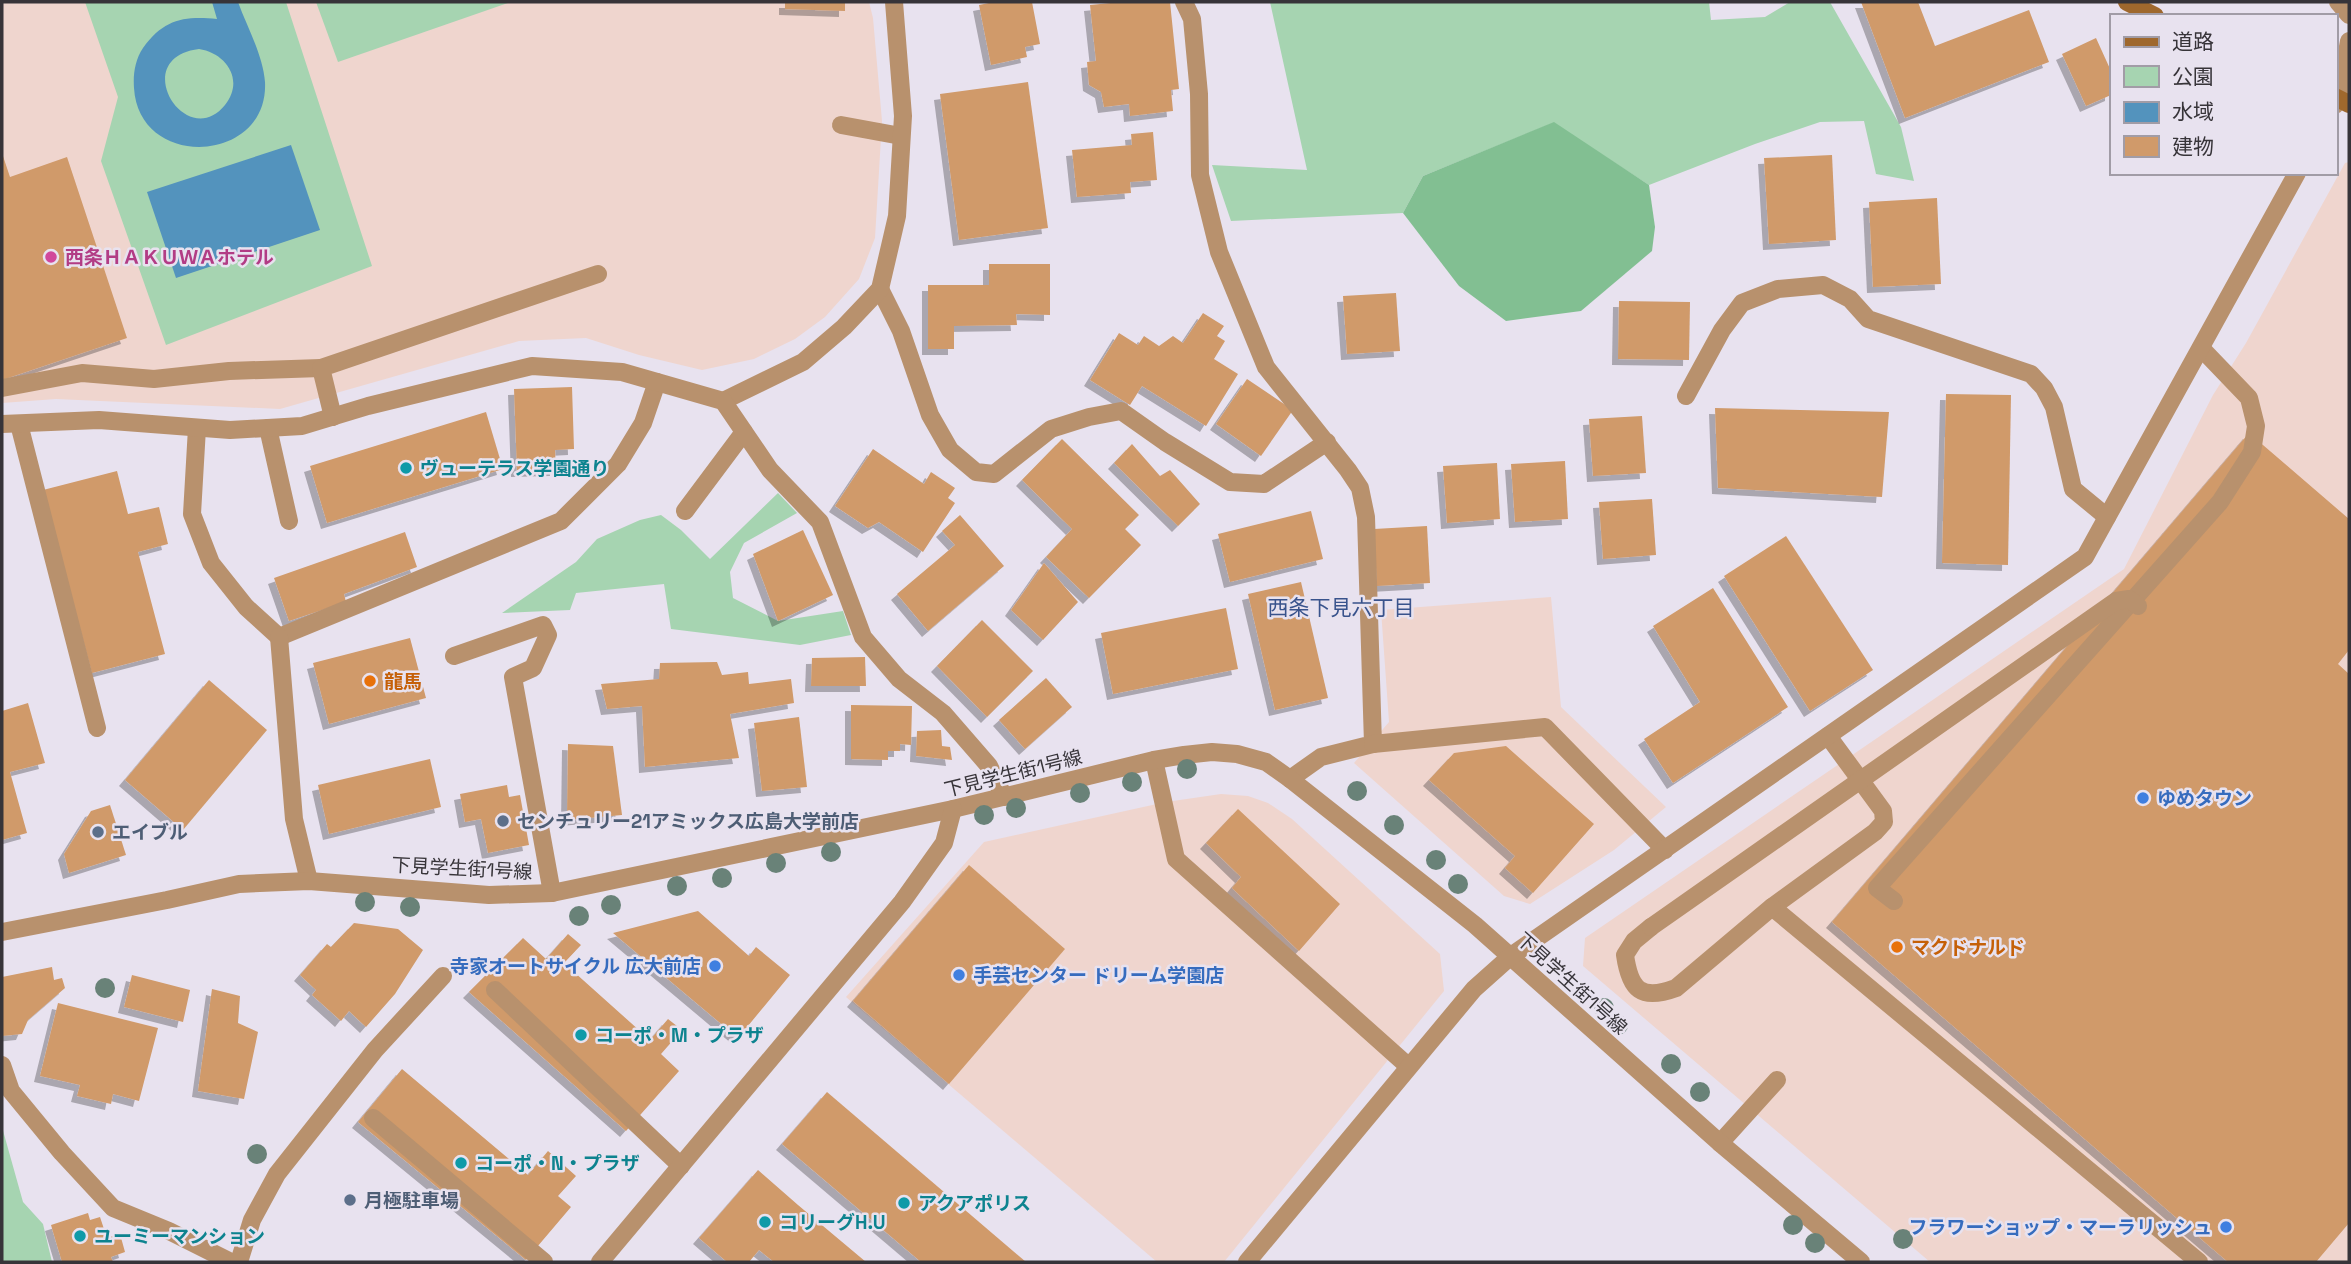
<svg xmlns="http://www.w3.org/2000/svg" width="2351" height="1264" font-family="'Space Grotesk','Noto Sans JP',sans-serif">
<style>
.commercial{fill:#efd5ce}
.green{fill:#a6d4b1}
.forest{fill:#82bf92}
.water{fill:#5393bd;fill-rule:evenodd}
.building{fill:#d09a6a;filter:url(#shadow)}
.lines{fill:none;stroke-linecap:round;stroke-linejoin:round}
.service{stroke:#b8916d;stroke-width:18}
.minor{stroke:#b8916d;stroke-width:18}
.secondary{stroke:#9f682d;stroke-width:18}
.service-bridge{stroke:#b8916d;stroke-width:18}
.tree{fill:#698278}
.hotel-dot{fill:#d1479c;stroke:#e8e2ef;stroke-width:2.5}
.culture-dot{fill:#0f9aa8;stroke:#e8e2ef;stroke-width:2.5}
.food-dot{fill:#e8710a;stroke:#e8e2ef;stroke-width:2.5}
.shop-dot{fill:#3f7fe0;stroke:#e8e2ef;stroke-width:2.5}
.service-dot{fill:#5c6f8a;stroke:#e8e2ef;stroke-width:2.5}
.labels{text-anchor:middle;stroke-width:5;stroke-linejoin:round;paint-order:stroke}
.hotel-label{font-size:19px;font-weight:bold;fill:#b23c85;stroke:#e8e2ef;text-anchor:start}
.culture-label{font-size:19px;font-weight:bold;fill:#0d838f;stroke:#e8e2ef;text-anchor:start}
.food-label{font-size:19px;font-weight:bold;fill:#c56008;stroke:#e8e2ef;text-anchor:start}
.street-label{font-size:19px;fill:#373439;stroke:#e8e2ef}
.shop-label{font-size:19px;font-weight:bold;fill:#366cbe;stroke:#e8e2ef;text-anchor:start}
.service-label{font-size:19px;font-weight:bold;fill:#4e5e75;stroke:#e8e2ef;text-anchor:start}
.neighbourhood-label{font-size:21px;fill:#39538c;stroke:#e8e2ef}
</style>
<defs>
<filter id="shadow"><feDropShadow dx="-6" dy="6" stdDeviation="0" flood-color="#0004"/></filter>
</defs>
<rect width="100%" height="100%" fill="#e8e2ef"/>
<!-- commercial -->
<g class="commercial">
<polygon points="2,2 869,2 873,18 882,121 875,238 859,279 825,317 795,339 754,359 702,370 639,355 586,338 519,341 280,409 56,399 2,403"/>
<polygon points="2349,162 2349,1262 1930,1262 1583,966 1585,938 2124,569 2213,395 2246,343 2345,163"/>
<polygon points="1551,597 1561,707 1666,807 1614,850 1530,904 1504,896 1354,763 1389,722 1381,610"/>
<polygon points="1221,794 1248,796 1268,803 1292,819 1440,954 1444,991 1224,1262 1157,1262 846,997 984,842 1166,802"/>
</g>
<!-- green -->
<g class="green">
<polygon points="85,2 286,2 372,266 166,345 101,161 118,97"/>
<polygon points="316,2 511,2 338,62"/>
<polygon points="1270,2 1709,2 1711,20 1765,17 1790,2 1830,2 1901,127 1914,181 1876,174 1864,121 1820,122 1755,144 1649,185 1553,123 1423,176 1403,213 1231,221 1212,165 1307,170"/>
<polygon points="778,493 797,513 744,543 730,572 733,598 778,621 843,611 851,635 800,645 671,629 664,584 576,593 570,610 502,613 576,562 597,539 640,520 661,515 681,530 710,559"/>
<polygon points="2,1127 23,1202 43,1224 52,1262 2,1262"/>
</g>
<!-- forest -->
<polygon class="forest" points="1554,122 1649,185 1655,227 1652,251 1581,311 1506,321 1459,286 1403,213 1423,176"/>
<!-- water -->
<g class="water">
<path d="M212,2H238C247,27 263,55 265,82C269,164 139,171 134,88C133,74 135,60 143,48C164,19 184,16 217,19ZM199,49C226,53 245,80 225,105C186,153 127,58 199,49Z"/>
<polygon points="291,145 320,230 176,278 147,192"/>
</g>
<!-- building -->
<g class="building">
<polygon points="785,2 845,2 845,11 785,9"/>
<polygon points="994,2 1032,2 1040,44 1025,47 1027,57 991,65 979,5"/>
<polygon points="1121,2 1170,2 1179,89 1171,90 1173,111 1130,116 1129,104 1104,107 1101,92 1089,85 1087,62 1096,61 1090,5"/>
<polygon points="1861,2 1918,2 1935,46 2029,10 2049,62 1905,118"/>
<polygon points="2096,38 2111,71 2111,95 2086,106 2062,54"/>
<polygon points="1028,82 1048,228 959,240 940,94"/>
<polygon points="1153,132 1157,180 1130,182 1131,193 1077,197 1072,150 1132,145 1131,134"/>
<polygon points="2,153 10,177 67,157 127,338 2,380"/>
<polygon points="1832,155 1836,240 1769,244 1764,158"/>
<polygon points="1937,198 1941,284 1873,287 1869,202"/>
<polygon points="989,264 1050,264 1050,315 1016,314 1017,325 954,326 954,349 928,349 928,285 989,285"/>
<polygon points="1396,293 1400,351 1347,354 1343,296"/>
<polygon points="1619,301 1690,302 1689,360 1618,359"/>
<polygon points="1203,313 1224,326 1217,336 1225,341 1214,359 1238,374 1206,426 1142,386 1130,405 1090,380 1119,333 1138,345 1144,336 1159,346 1173,336 1183,343"/>
<polygon points="1247,379 1293,410 1261,456 1216,424"/>
<polygon points="572,387 574,449 555,450 556,470 517,471 514,389"/>
<polygon points="1946,394 2011,395 2008,565 1942,563"/>
<polygon points="1715,408 1889,412 1882,497 1718,488"/>
<polygon points="486,412 503,469 327,523 310,466"/>
<polygon points="1642,416 1646,473 1593,476 1589,419"/>
<polygon points="2249,433 2349,519 2349,650 2338,664 2349,674 2349,1223 2316,1262 2228,1262 1832,922"/>
<polygon points="1062,439 1139,515 1125,529 1141,545 1089,598 1046,557 1072,529 1022,480"/>
<polygon points="1132,444 1160,476 1170,470 1200,504 1178,526 1114,463"/>
<polygon points="873,449 924,484 931,472 955,488 948,498 955,503 923,552 879,522 868,528 835,506"/>
<polygon points="1565,461 1568,519 1515,522 1511,464"/>
<polygon points="1497,463 1500,519 1447,523 1443,466"/>
<polygon points="117,471 128,514 159,507 168,544 138,552 165,654 92,673 43,490"/>
<polygon points="1652,499 1656,555 1603,559 1599,502"/>
<polygon points="1311,511 1323,559 1230,582 1218,534"/>
<polygon points="960,515 1004,566 928,631 897,594 955,545 942,531"/>
<polygon points="1427,526 1430,583 1377,586 1374,529"/>
<polygon points="803,530 833,595 778,621 753,554"/>
<polygon points="405,532 417,567 344,594 346,602 289,621 274,578"/>
<polygon points="1786,536 1873,670 1810,711 1724,576"/>
<polygon points="1044,563 1078,602 1043,640 1011,610"/>
<polygon points="1301,582 1328,698 1275,710 1248,594"/>
<polygon points="1713,588 1788,707 1673,783 1644,739 1700,702 1653,626"/>
<polygon points="1226,608 1238,669 1113,694 1101,633"/>
<polygon points="982,620 1033,671 987,717 937,666"/>
<polygon points="410,638 426,698 329,724 313,663"/>
<polygon points="865,657 866,686 811,686 812,658"/>
<polygon points="717,662 722,675 748,672 749,684 791,679 794,703 730,714 739,758 645,767 642,706 607,709 601,684 659,679 660,663"/>
<polygon points="1046,678 1072,707 1025,749 999,720"/>
<polygon points="209,680 267,730 183,830 125,780"/>
<polygon points="28,703 45,763 10,772 27,833 2,840 2,711"/>
<polygon points="851,705 912,706 911,745 900,744 900,751 888,751 888,760 851,759"/>
<polygon points="799,717 807,787 762,791 754,723"/>
<polygon points="941,730 942,746 950,747 952,760 916,756 917,731"/>
<polygon points="568,744 613,746 622,815 567,820"/>
<polygon points="1506,746 1594,824 1533,893 1505,868 1515,856 1429,780 1454,753"/>
<polygon points="430,759 441,807 329,834 318,785"/>
<polygon points="507,785 509,797 520,795 529,845 488,853 481,819 465,822 460,794"/>
<polygon points="110,805 126,855 69,873 64,854 91,811"/>
<polygon points="1238,809 1340,904 1299,951 1232,888 1241,877 1206,843"/>
<polygon points="969,865 1065,949 949,1084 853,1001"/>
<polygon points="698,911 749,956 756,947 790,975 738,1038 613,933"/>
<polygon points="354,923 398,929 423,950 395,994 366,1027 349,1011 341,1021 312,995 316,990 300,975 327,944 331,947"/>
<polygon points="568,934 581,945 564,963 650,1040 668,1019 682,1030 661,1054 679,1071 626,1131 469,992 523,938 546,959"/>
<polygon points="52,967 54,980 62,978 65,988 28,1020 22,1034 2,1036 2,977"/>
<polygon points="132,975 190,990 183,1022 124,1007"/>
<polygon points="212,989 240,996 238,1023 258,1032 244,1099 198,1091"/>
<polygon points="58,1003 158,1028 139,1101 113,1094 111,1104 77,1096 80,1085 40,1076"/>
<polygon points="402,1069 528,1175 548,1151 576,1176 558,1196 571,1207 526,1260 358,1122"/>
<polygon points="827,1092 1026,1262 921,1262 782,1144"/>
<polygon points="758,1170 798,1205 866,1262 774,1262 759,1250 749,1262 727,1262 699,1238"/>
<polygon points="88,1213 90,1220 100,1217 107,1238 120,1234 125,1252 111,1257 113,1262 62,1262 51,1225"/>
</g>
<g class="lines">
<!-- service -->
<g class="service">
<polyline points="841,125 901,136"/>
<polyline points="880,289 901,331 930,415 950,450 976,472 994,474 1051,429 1089,417 1121,411 1165,442 1230,482 1264,484 1327,442"/>
<polyline points="2,388 82,373 154,379 229,371 321,368"/>
<polyline points="333,417 321,368 598,274"/>
<polyline points="19,424 97,728"/>
<polyline points="197,428 192,514 211,563 246,607 279,637 561,521 618,464 643,423 657,382"/>
<polyline points="268,428 289,521"/>
<polyline points="685,511 744,432"/>
<polyline points="454,656 543,625 548,635 533,668 513,677 552,893"/>
<polyline points="1828,736 1883,811 1884,822 1875,832 1772,907 2199,1262"/>
<polyline points="1154,760 1176,859 1408,1066"/>
<polyline points="1894,901 1877,888 2220,502 2252,452 2256,426 2249,398 2201,348"/>
<path d="M1651,927L1634,941L1625,955C1630,990 1641,1001 1676,988L1772,907"/>
<polyline points="495,990 681,1166"/>
<polyline points="373,1118 544,1262"/>
<polyline points="1720,1143 1777,1080"/>
</g>
<!-- minor -->
<g class="minor">
<polyline points="1184,2 1192,19 1199,94 1200,175 1219,252 1266,367 1348,470 1360,488 1366,517 1373,744 1321,757 1290,779"/>
<polyline points="2338,2 2349,15"/>
<polyline points="2335,105 2339,98 2349,41"/>
<polyline points="1686,396 1722,330 1742,303 1778,289 1823,285 1850,299 1868,319 2031,374 2044,388 2054,407 2073,489 2107,517"/>
<polyline points="723,401 803,362 844,327 880,289 897,216 903,116 894,2"/>
<polyline points="2,424 99,420 230,430 302,426 368,406 532,366 622,372 723,401 770,470 820,522 863,637 899,679 943,713 989,766 1004,797"/>
<polyline points="279,637 294,819 309,881"/>
<polyline points="1373,744 1545,727 1665,850"/>
<polyline points="2,932 167,900 239,884 309,881 489,895 552,893 953,809 1154,760 1184,755 1212,752 1237,754 1266,762 1290,779 1475,925 1720,1143 1861,1262"/>
<polyline points="2,1065 11,1091 62,1153 113,1208 169,1231 231,1262"/>
<polyline points="239,1262 252,1220 277,1174 375,1050 443,976"/>
<polyline points="600,1262 902,902 944,843 953,809"/>
<polyline points="1247,1262 1474,989 1511,956 2085,557 2297,173"/>
</g>
<!-- secondary -->
<g class="secondary">
<polyline points="2127,2 2155,16"/>
<polyline points="2335,97 2349,104"/>
</g>
<!-- service-bridge -->
<polyline class="service-bridge" points="1651,927 2116,601 2129,599 2138,606"/>
</g>
<!-- trees -->
<g class="tree">
<circle cx="1187" cy="769" r="10"/>
<circle cx="1132" cy="782" r="10"/>
<circle cx="1357" cy="791" r="10"/>
<circle cx="1080" cy="793" r="10"/>
<circle cx="1016" cy="808" r="10"/>
<circle cx="984" cy="815" r="10"/>
<circle cx="1394" cy="825" r="10"/>
<circle cx="831" cy="852" r="10"/>
<circle cx="1436" cy="860" r="10"/>
<circle cx="776" cy="863" r="10"/>
<circle cx="722" cy="878" r="10"/>
<circle cx="1458" cy="884" r="10"/>
<circle cx="677" cy="886" r="10"/>
<circle cx="365" cy="902" r="10"/>
<circle cx="611" cy="905" r="10"/>
<circle cx="410" cy="907" r="10"/>
<circle cx="579" cy="916" r="10"/>
<circle cx="105" cy="988" r="10"/>
<circle cx="1604" cy="1008" r="10"/>
<circle cx="1618" cy="1025" r="10"/>
<circle cx="1671" cy="1064" r="10"/>
<circle cx="1700" cy="1092" r="10"/>
<circle cx="257" cy="1154" r="10"/>
<circle cx="1793" cy="1225" r="10"/>
<circle cx="1903" cy="1239" r="10"/>
<circle cx="1815" cy="1243" r="10"/>
</g>
<!-- markers -->
<circle class="hotel-dot" cx="51" cy="257" r="7"/>
<g class="culture-dot">
<circle cx="406" cy="468" r="7"/>
<circle cx="581" cy="1035" r="7"/>
<circle cx="461" cy="1163" r="7"/>
<circle cx="904" cy="1203" r="7"/>
<circle cx="765" cy="1222" r="7"/>
<circle cx="80" cy="1236" r="7"/>
</g>
<g class="food-dot">
<circle cx="370" cy="681" r="7"/>
<circle cx="1897" cy="947" r="7"/>
</g>
<g class="shop-dot">
<circle cx="2143" cy="798" r="7"/>
<circle cx="715" cy="966" r="7"/>
<circle cx="959" cy="975" r="7"/>
<circle cx="2226" cy="1227" r="7"/>
</g>
<g class="service-dot">
<circle cx="503" cy="821" r="7"/>
<circle cx="98" cy="832" r="7"/>
<circle cx="350" cy="1200" r="7"/>
</g>
<g class="labels">
<!-- hotel labels -->
<g class="hotel-label">
<text x="65" y="264">西条ＨＡＫＵＷＡホテル</text>
</g>
<!-- culture labels -->
<g class="culture-label">
<text x="420" y="475">ヴューテラス学園通り</text>
<text x="595" y="1042">コーポ・M・プラザ</text>
<text x="475" y="1170">コーポ・N・プラザ</text>
<text x="918" y="1210">アクアポリス</text>
<text x="779" y="1229">コリーグH.U</text>
<text x="94" y="1243">ユーミーマンション</text>
</g>
<!-- food labels -->
<g class="food-label">
<text x="384" y="688">龍馬</text>
<text x="1911" y="954">マクドナルド</text>
</g>
<!-- street labels -->
<g class="street-label">
<text transform="translate(1013 773) rotate(-14)" y="7">下見学生街1号線</text>
<text transform="translate(462 868) rotate(3)" y="7">下見学生街1号線</text>
<text transform="translate(1572 983) rotate(42)" y="7">下見学生街1号線</text>
</g>
<!-- shop labels -->
<g class="shop-label">
<text x="2157" y="805">ゆめタウン</text>
<text x="701" y="973" text-anchor="end">寺家オートサイクル 広大前店</text>
<text x="973" y="982">手芸センター ドリーム学園店</text>
<text x="2212" y="1234" text-anchor="end">フラワーショップ・マーラリッシュ</text>
</g>
<!-- service labels -->
<g class="service-label">
<text x="517" y="828">センチュリー21アミックス広島大学前店</text>
<text x="112" y="839">エイブル</text>
<text x="364" y="1207">月極駐車場</text>
</g>
<!-- neighbourhood labels -->
<g class="neighbourhood-label">
<text x="1341" y="615">西条下見六丁目</text>
</g>
</g>
<!-- border -->
<rect width="2351" height="1264" fill="none" stroke="#373439" stroke-width="7"/>
<!-- legend -->
<rect x="2110" y="14" width="228" height="161" fill="#e8e2ef" stroke="#a19ca6" stroke-width="2"/>
<rect x="2124" y="37" width="35" height="10" fill="#9f682d" stroke="#a19ca6" stroke-width="2"/>
<text x="2172" y="49" font-size="21" fill="#373439">道路</text>
<rect x="2124" y="66" width="35" height="21" fill="#a6d4b1" stroke="#a19ca6" stroke-width="2"/>
<text x="2172" y="84" font-size="21" fill="#373439">公園</text>
<rect x="2124" y="102" width="35" height="21" fill="#5393bd" stroke="#a19ca6" stroke-width="2"/>
<text x="2172" y="119" font-size="21" fill="#373439">水域</text>
<rect x="2124" y="136" width="35" height="21" fill="#d09a6a" stroke="#a19ca6" stroke-width="2"/>
<text x="2172" y="154" font-size="21" fill="#373439">建物</text>
</svg>
